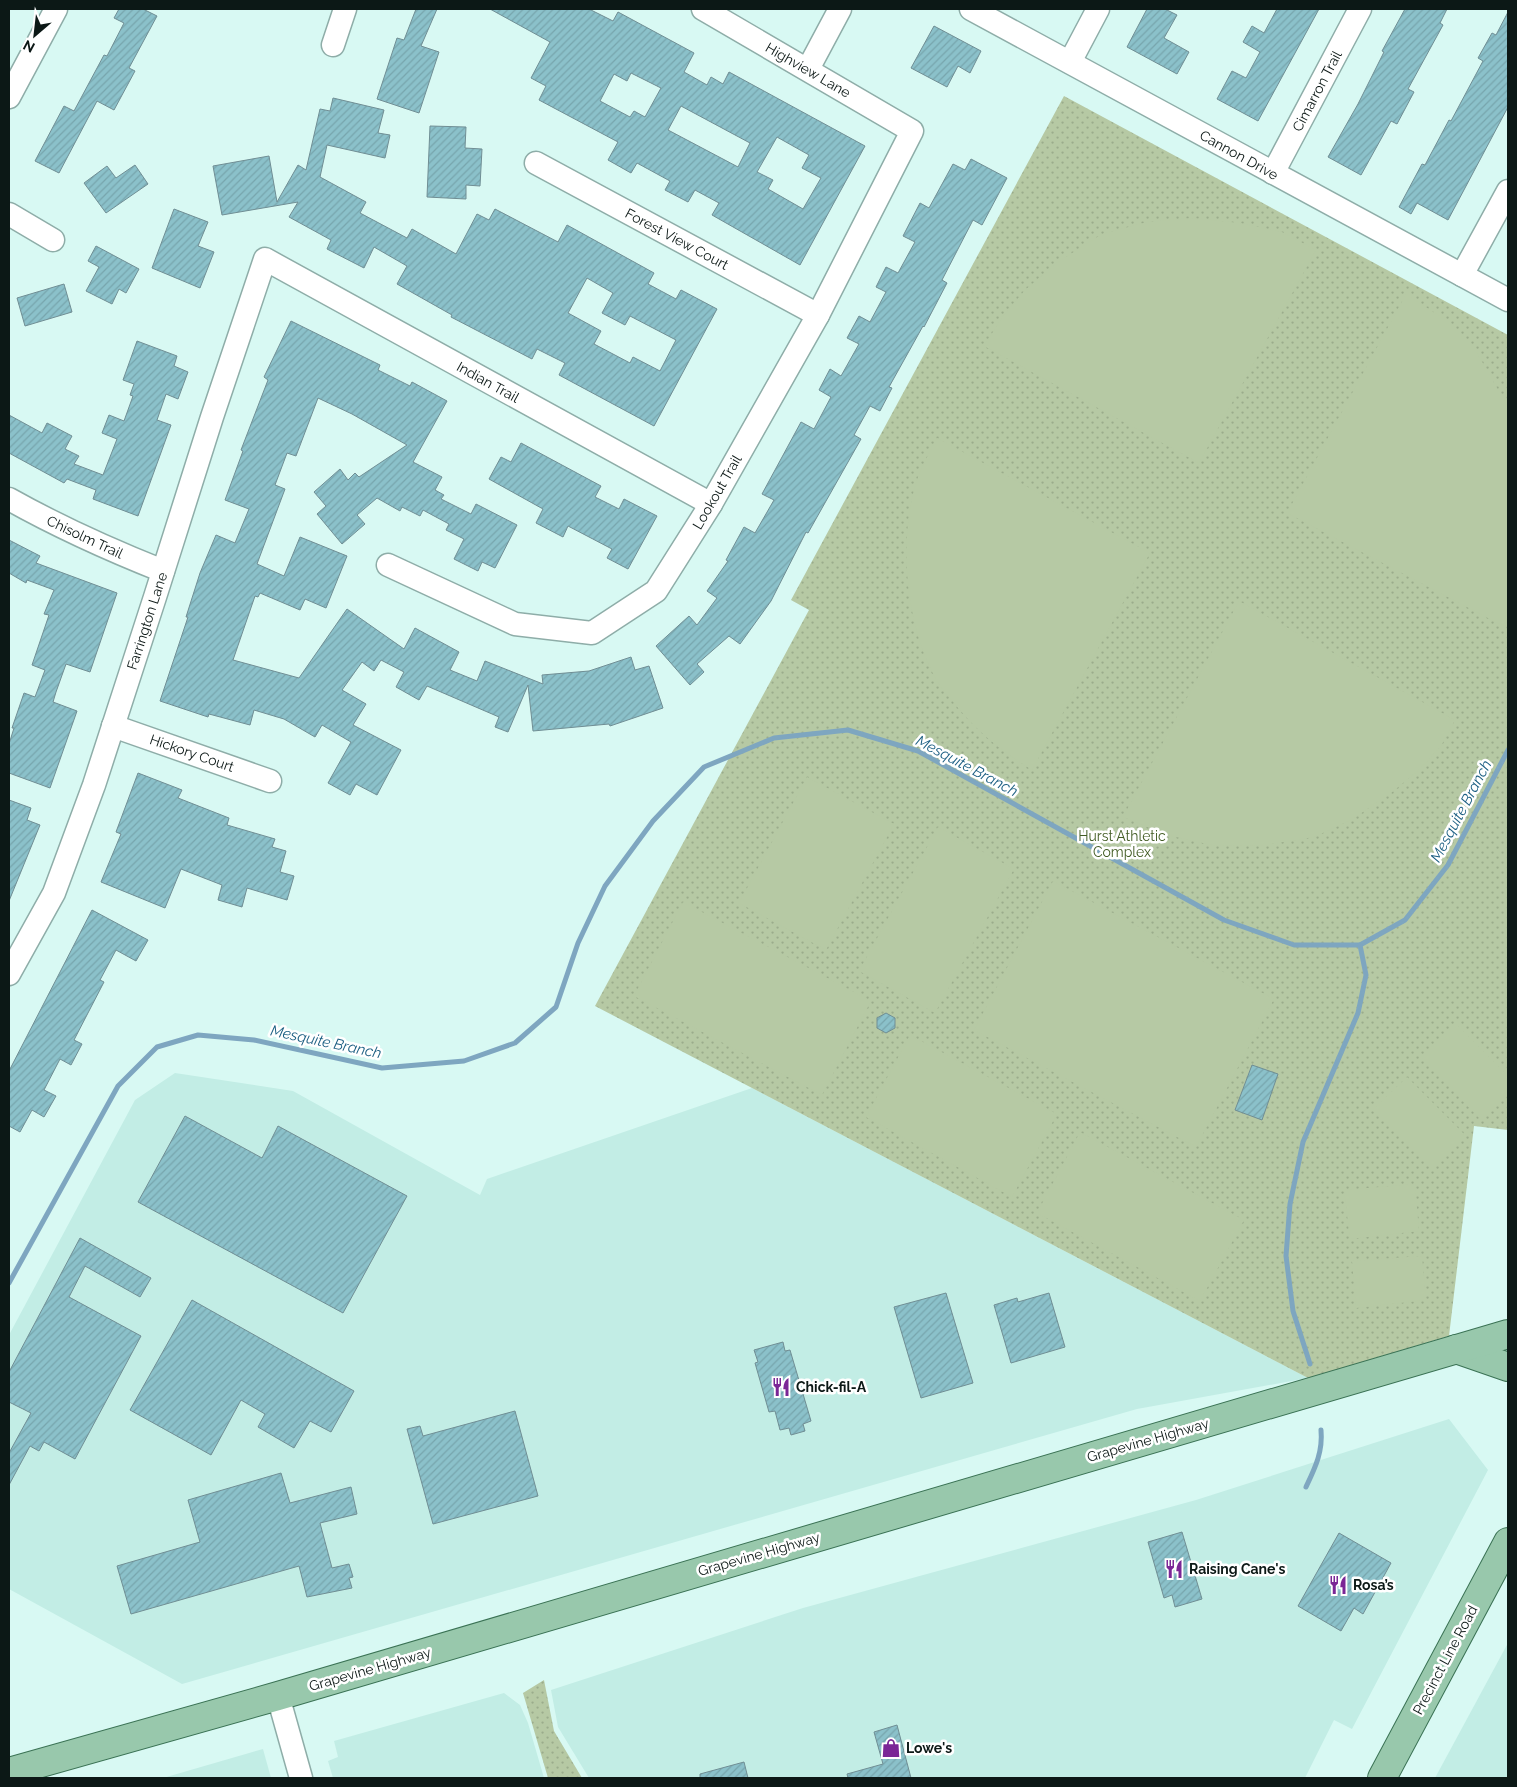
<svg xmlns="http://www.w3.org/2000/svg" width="1517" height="1787" font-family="Raleway,sans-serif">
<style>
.built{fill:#c2ede5}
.green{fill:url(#green-dots)}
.pitch{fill:#b6c9a4}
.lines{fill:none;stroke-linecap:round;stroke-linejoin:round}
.stream{stroke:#7ea6c0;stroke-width:5}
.building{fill:url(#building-hatch);stroke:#708e94;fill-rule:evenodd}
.minor-casing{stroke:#8eada8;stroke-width:25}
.major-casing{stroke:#3a7254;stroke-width:30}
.minor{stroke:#fff;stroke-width:22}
.major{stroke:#98c8ac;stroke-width:28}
.labels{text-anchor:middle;stroke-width:5;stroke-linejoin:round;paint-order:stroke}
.street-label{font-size:14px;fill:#0c1816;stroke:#fff}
.park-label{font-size:14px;fill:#425c24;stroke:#fff}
.poi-label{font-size:14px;font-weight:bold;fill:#0c1816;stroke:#fff;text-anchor:start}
.water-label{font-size:15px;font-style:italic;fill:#1b5e82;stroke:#fff}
</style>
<defs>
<pattern id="green-dots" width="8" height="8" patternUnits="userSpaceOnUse" patternTransform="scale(1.25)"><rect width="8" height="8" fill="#b6c9a4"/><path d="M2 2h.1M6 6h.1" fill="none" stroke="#9bac8c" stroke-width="1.8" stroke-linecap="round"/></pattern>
<pattern id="building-hatch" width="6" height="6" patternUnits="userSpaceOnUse" patternTransform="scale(1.25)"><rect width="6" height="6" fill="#8bc1ca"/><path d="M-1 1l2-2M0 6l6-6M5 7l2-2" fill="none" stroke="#77a5ad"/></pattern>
</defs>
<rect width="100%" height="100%" fill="#d8f9f3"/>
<!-- built -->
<g class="built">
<polygon points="175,1073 293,1091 480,1195 487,1179 752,1088 1308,1378 1137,1409 182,1684 9,1589 9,1335 135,1100"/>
<polygon points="1449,1419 1488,1470 1352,1729 1334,1720 1305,1778 589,1778 558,1727 551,1690 803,1608 1196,1500"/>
<polygon points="1508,1643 1508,1778 1435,1778"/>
<polygon points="504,1693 520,1705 528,1723 544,1778 333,1778 328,1761 338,1757 334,1741"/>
<polygon points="263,1749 271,1778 163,1778"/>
</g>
<!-- green -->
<g class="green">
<polygon points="1064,96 1508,335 1508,1130 1474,1126 1449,1336 1308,1378 595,1006 809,610 791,600"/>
<polygon points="544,1680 554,1731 582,1778 548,1778 523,1693"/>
</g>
<!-- pitch -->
<g class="pitch">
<polygon points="1192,218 1240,223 1282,232 1316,250 1199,463 984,346 1003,316 1025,290 1058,262 1102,234 1147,222"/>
<polygon points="1406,294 1447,321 1477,353 1508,407 1508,619 1505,627 1287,513"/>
<path d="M937,438L1150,553L1032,770C998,749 974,729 950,698C945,692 939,686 936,679C906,626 898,541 916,483C921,467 930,452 937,438Z"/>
<polygon points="1239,601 1455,720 1441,746 1420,769 1391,793 1351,820 1314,837 1266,845 1216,846 1167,835 1123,817"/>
<polygon points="807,777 894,824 826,950 739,903"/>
<polygon points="938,827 1014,869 935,1013 859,971"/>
<polygon points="1053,881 1274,999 1196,1147 974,1030"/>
<polygon points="683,902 871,1001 822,1095 634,996"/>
<polygon points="1457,1025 1508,1076 1508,1094 1481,1120 1422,1058"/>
<polygon points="910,1035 1057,1114 1012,1197 866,1117"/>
<polygon points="1407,1077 1464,1134 1432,1168 1372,1110"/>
<polygon points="1080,1132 1244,1220 1200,1301 1037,1213"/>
<polygon points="1415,1184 1419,1231 1350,1239 1344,1190"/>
<polygon points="1422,1256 1426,1300 1356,1308 1352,1261"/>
</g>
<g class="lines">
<!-- stream -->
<g class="stream">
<polyline points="9,1283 118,1086 157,1047 198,1035 254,1040 382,1068 464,1061 515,1043 556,1007 578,943 605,886 653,821 704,767 774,738 848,730 918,751 1224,920 1294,945 1360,945 1405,920 1448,865 1508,750"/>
<polyline points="1310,1364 1293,1311 1286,1256 1290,1204 1303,1142 1358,1013 1366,975 1360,945"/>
<path d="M1306,1487C1315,1468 1323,1452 1321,1430"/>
</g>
</g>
<!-- building -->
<g class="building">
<polygon points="119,9 143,9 157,16 129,68 135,71 114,110 97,101 59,173 35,161 64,106 74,111 104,55 107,56 124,23 114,18"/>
<polygon points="416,9 437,9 421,46 439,52 419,113 377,99 397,38 404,40"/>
<path d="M490,9H589L613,21L618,12L694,53L684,72L707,85L711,77L723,84L729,72L865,146L800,265L712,215L719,203L695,190L688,202L665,190L670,181L637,163L631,173L608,160L618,142L539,100L546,86L531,78L550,42ZM631,73L661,88L645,117L634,111L630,117L600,101L614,74L627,81ZM681,106L750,143L738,167L668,130ZM777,137L809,155L802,168L821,178L803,209L768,189L773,180L757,172Z"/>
<polygon points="1147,9 1165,9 1177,15 1164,38 1189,52 1177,74 1127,47"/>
<polygon points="1277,9 1319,9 1258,121 1217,99 1232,71 1246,78 1260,52 1243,42 1252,26 1264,33"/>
<polygon points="1405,9 1447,9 1440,23 1443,25 1408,89 1414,92 1397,124 1391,121 1361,175 1328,157 1358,104 1384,52 1382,51"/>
<polygon points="1508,12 1508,107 1448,220 1417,203 1411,214 1399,207 1422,164 1425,165 1449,120 1451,121 1483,61 1478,58 1492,33 1496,35"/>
<polygon points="934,26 981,51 970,73 958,66 947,87 911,68"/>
<path d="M333,98L384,110L378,133L390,135L385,158L327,145L320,177L366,202L360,213L407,238L412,229L456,254L477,214L489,220L495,209L558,242L567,225L654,273L648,284L676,299L681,290L717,309L654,426L559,375L565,363L537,349L532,359L451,317L452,315L397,284L407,266L374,247L364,268L327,249L331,240L289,217L298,202L222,215L213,166L269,156L277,202L298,165L306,170L320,109L330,111ZM587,278L613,293L602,313L625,325L630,316L676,340L660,371L633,357L630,363L594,344L601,331L568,313Z"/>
<polygon points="430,126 466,127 465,148 482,149 480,186 466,185 466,199 427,197"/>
<polygon points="971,159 1007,178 982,225 973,220 942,280 947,283 924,327 923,326 889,387 892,388 880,411 870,406 854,435 861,439 808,533 806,532 771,601 740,644 729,636 697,664 704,672 690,685 656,646 689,616 697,625 717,598 707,591 728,561 726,560 744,527 755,533 774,500 762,494 801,422 814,429 831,397 819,390 830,369 841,376 859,344 847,338 859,316 870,322 886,292 876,287 886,267 898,273 915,242 903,236 920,203 929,208 953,164 965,170"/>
<polygon points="135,165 148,184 106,213 84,183 107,166 116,178"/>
<polygon points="174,209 208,222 198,246 214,252 200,288 152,268"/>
<polygon points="96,246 139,269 126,293 119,289 112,304 86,291 99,267 88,261"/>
<polygon points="64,284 72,312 25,326 17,298"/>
<polygon points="291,321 380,365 378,370 410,386 412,382 447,401 413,462 442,477 435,490 444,495 441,499 471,514 476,504 517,525 495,568 482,562 478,571 454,559 464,539 446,530 449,524 423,510 420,516 402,507 400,511 377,498 357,515 365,524 342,544 317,514 326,506 314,492 340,469 348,480 355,473 359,477 407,445 352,414 318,398 296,456 287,453 275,485 285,489 257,564 284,576 300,537 347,556 326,608 305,599 300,610 260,593 258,597 255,596 233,660 299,678 347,609 404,649 415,628 459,652 450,670 477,681 485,661 543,684 542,675 589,671 631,657 635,670 649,666 663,708 610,726 609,724 533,731 528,685 508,732 495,727 499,717 427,686 419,700 396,687 404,672 381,660 374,671 362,662 342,690 366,704 353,725 401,750 377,795 356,784 350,795 328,783 351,742 322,725 315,737 284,719 254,710 250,725 209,714 208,717 160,701 188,617 186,617 200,573 216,535 235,543 249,509 225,500 243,451 241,450 268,380 264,377"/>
<polygon points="137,341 177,356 174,366 188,372 178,399 166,394 157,420 171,425 138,516 93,499 96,490 67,479 64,483 9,453 9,415 42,433 47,423 72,436 65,449 79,456 74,464 103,475 117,439 102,433 109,415 124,421 133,396 130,395 134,384 123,380"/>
<polygon points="521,443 601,486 595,497 619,509 624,499 657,516 628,569 607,558 612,549 568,526 563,537 536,523 543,509 489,479 501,457 511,462"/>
<polygon points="9,540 40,556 36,563 117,593 90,672 66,664 56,692 53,702 77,711 50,788 9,773 9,744 14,728 12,728 24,693 35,697 45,670 32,665 49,615 44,614 54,590 27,580 26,583 9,573"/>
<polygon points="138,773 182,790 178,798 229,818 227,825 275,839 272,847 286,851 280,872 294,876 287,900 247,888 242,907 218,900 222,885 181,869 165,908 101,882 121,834 116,832"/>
<polygon points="9,800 31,808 27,820 40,825 9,901"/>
<polygon points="92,910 148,940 136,961 116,950 100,980 104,982 74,1040 82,1044 71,1065 60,1059 44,1090 56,1096 44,1117 32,1110 20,1132 9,1126 9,1071"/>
<polygon points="886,1013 895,1018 895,1028 886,1033 877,1028 877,1018"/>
<polygon points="1252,1065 1278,1074 1262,1120 1235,1110"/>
<polygon points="185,1116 262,1158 278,1126 407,1196 343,1313 138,1202"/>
<polygon points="80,1238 151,1278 140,1297 85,1266 69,1297 141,1336 75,1459 44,1442 39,1451 30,1446 9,1485 9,1453 31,1413 9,1402 9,1372"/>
<polygon points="946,1293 973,1383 921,1398 894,1307"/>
<polygon points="1049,1293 1065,1347 1011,1363 994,1305 1017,1298 1018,1302"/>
<polygon points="192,1300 354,1391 331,1432 310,1421 294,1448 258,1427 265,1414 241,1400 211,1455 130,1410"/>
<polygon points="783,1342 785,1351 790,1350 811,1421 803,1424 805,1431 791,1435 789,1428 780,1430 775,1411 769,1412 755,1363 758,1362 754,1350"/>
<polygon points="515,1411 538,1496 433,1524 407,1429 420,1426 423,1436"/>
<polygon points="281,1473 290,1503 351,1487 357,1514 320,1523 332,1568 349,1564 353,1577 349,1578 352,1588 307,1597 299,1566 131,1614 117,1566 200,1542 188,1500"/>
<polygon points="1182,1532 1202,1599 1175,1607 1172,1595 1164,1598 1148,1542"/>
<polygon points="1339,1533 1391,1563 1363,1614 1354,1608 1341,1631 1298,1606"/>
<polygon points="897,1725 911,1778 848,1778 847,1774 883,1764 874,1732"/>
<polygon points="744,1762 748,1778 700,1778 700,1774"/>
</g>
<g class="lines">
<!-- minor casing -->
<g class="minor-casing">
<g id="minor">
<polyline points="971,9 1508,300"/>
<polyline points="333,45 345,9"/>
<polyline points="1070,62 1098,9"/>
<polyline points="808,69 840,9"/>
<polyline points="9,97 56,9"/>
<polyline points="536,163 818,315"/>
<polyline points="1273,173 1360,9"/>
<polyline points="9,214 53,240"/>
<polyline points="1462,275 1508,191"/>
<path d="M9,499C59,527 110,550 163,571"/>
<polyline points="388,565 515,624 592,633 656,591 711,504 818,315 912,131 703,9"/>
<polyline points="113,726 270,781"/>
<polyline points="9,974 54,893 94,785 155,597 212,417 265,259 711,504"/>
<polyline points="278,1696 301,1778"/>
</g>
</g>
<!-- major casing -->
<g class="major-casing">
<g id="major">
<polyline points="1456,1349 1508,1367"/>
<polyline points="9,1772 278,1696 1508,1334"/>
<polyline points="1382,1778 1508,1542"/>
</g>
</g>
<!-- minor -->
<use href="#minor" class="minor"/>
<!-- major -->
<use href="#major" class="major"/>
</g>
<!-- icons -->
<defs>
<g id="restaurant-bare" transform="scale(1.5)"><path d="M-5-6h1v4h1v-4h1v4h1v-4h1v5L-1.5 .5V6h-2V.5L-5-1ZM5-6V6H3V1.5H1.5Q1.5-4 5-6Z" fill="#7b2696" stroke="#fff" stroke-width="2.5" paint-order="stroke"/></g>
<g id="shop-bare" transform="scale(1.5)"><path d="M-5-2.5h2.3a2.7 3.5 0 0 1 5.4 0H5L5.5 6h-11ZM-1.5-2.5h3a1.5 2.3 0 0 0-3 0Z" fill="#7b2696" stroke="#fff" stroke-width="2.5" paint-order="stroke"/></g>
</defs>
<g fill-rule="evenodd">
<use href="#restaurant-bare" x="781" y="1387"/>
<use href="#restaurant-bare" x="1174" y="1569"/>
<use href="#restaurant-bare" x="1338" y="1585"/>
<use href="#shop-bare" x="891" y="1748"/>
</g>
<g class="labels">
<!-- street labels -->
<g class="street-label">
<text transform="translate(808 70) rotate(30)" y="5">Highview Lane</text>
<text transform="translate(1317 91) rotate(-62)" y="5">Cimarron Trail</text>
<text transform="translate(1239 155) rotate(29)" y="5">Cannon Drive</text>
<text transform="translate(677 239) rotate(28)" y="5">Forest View Court</text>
<text transform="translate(488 382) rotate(29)" y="5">Indian Trail</text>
<text transform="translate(717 492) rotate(-60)" y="5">Lookout Trail</text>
<text transform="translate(85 537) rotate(25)" y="5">Chisolm Trail</text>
<text transform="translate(147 621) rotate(-72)" y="5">Farrington Lane</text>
<text transform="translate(192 753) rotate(19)" y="5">Hickory Court</text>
<text transform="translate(1148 1440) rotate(-16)" y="5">Grapevine Highway</text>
<text transform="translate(759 1554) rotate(-16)" y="5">Grapevine Highway</text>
<text transform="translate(1445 1660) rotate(-62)" y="5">Precinct Line Road</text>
<text transform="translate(370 1669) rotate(-16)" y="5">Grapevine Highway</text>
</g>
<!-- park labels -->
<g class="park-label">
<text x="1122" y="841">Hurst Athletic<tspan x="1122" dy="16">Complex</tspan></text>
</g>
<!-- poi labels -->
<g class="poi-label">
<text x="796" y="1392">Chick-fil-A</text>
<text x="1189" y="1574">Raising Cane's</text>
<text x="1353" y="1590">Rosa’s</text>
<text x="906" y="1753">Lowe's</text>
</g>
<!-- water labels -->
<g class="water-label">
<text transform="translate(967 766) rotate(28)" y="5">Mesquite Branch</text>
<text transform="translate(1461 811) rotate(-62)" y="5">Mesquite Branch</text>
<text transform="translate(326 1042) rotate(12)" y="5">Mesquite Branch</text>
</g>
</g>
<!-- border -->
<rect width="1517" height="1787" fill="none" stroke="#0c1816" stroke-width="20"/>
<!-- north arrow -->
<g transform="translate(35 35) rotate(208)" stroke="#ffffff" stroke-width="4" paint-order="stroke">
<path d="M0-4L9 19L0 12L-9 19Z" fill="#0c1816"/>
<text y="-8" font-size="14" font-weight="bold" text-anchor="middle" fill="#0c1816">N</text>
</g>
</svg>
